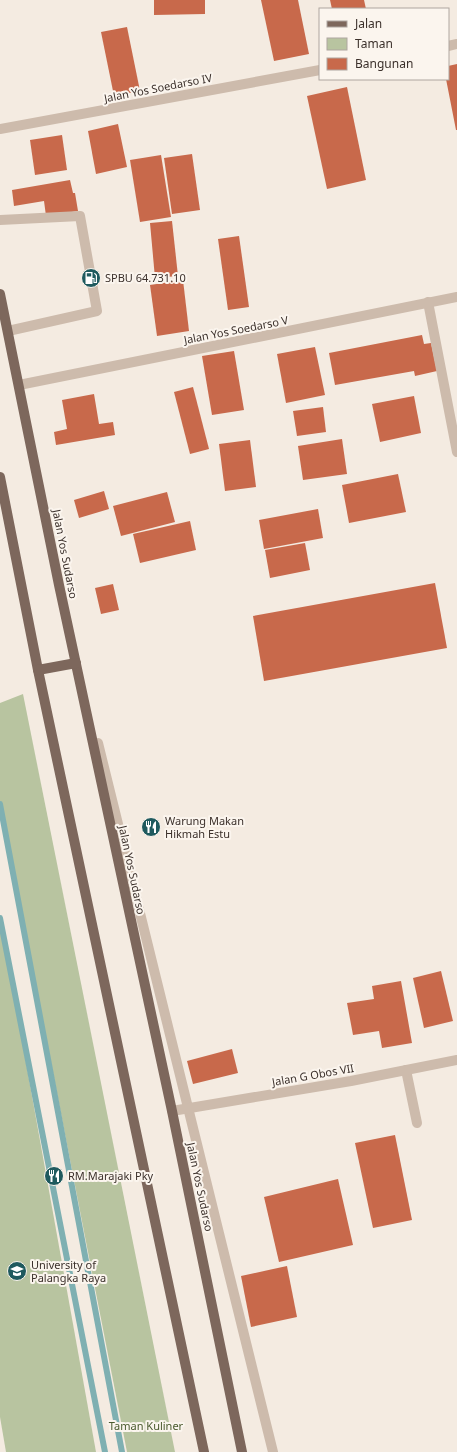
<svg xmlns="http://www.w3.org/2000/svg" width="457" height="1452" font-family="'Noto Sans',sans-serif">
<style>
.green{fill:#b8c4a0}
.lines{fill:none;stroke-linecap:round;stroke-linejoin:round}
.stream{stroke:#7fb0b2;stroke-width:6}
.building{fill:#c8694b}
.service{stroke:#cdbbac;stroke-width:10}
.minor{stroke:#cdbbac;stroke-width:10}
.primary{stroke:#7d675c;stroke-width:10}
.labels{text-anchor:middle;stroke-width:4;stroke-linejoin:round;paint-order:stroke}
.street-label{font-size:11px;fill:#3b302b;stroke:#fbf5ee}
.poi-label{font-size:11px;fill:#3b302b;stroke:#fbf5ee;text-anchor:start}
.park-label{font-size:11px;fill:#4a5a2e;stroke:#fbf5ee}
</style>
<rect width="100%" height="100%" fill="#f4ebe1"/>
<!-- green -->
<g class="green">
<polygon points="23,694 175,1452 127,1452 0,801 0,703"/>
<polygon points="0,918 96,1452 6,1452 0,1417"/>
</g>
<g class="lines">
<!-- stream -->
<g class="stream">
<polyline points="0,804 122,1452"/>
<polyline points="0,918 105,1452"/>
</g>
</g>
<!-- building -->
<g class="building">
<polygon points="154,0 205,0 205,14 154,15"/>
<polygon points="261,0 298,0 309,54 274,61"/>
<polygon points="330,0 364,0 366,9 332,9"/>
<polygon points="127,27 140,91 114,96 101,32"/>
<polygon points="457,64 457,130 456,130 446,79 448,79 448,66"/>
<polygon points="347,87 366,180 327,189 307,96"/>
<polygon points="118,124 127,167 96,174 88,131"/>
<polygon points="62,135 67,170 35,175 30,140"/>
<polygon points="192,154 200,210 172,214 164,158"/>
<polygon points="161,155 171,217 140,222 130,160"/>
<polygon points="70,180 73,193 75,193 78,211 46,216 44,201 14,206 12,190"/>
<polygon points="172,221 178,276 155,278 150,223"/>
<polygon points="239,236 249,307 228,310 218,239"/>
<polygon points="183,280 189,331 157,336 150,285"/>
<polygon points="422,335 424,344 431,343 437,371 415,376 414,371 335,385 329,353"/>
<polygon points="315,347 325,395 286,403 277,354"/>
<polygon points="234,351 244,410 212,415 202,356"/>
<polygon points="193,387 209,449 190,454 174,392"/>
<polygon points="94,394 99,424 113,422 115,435 56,445 54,432 67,429 62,400"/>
<polygon points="414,396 421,433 380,442 372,404"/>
<polygon points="323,407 326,432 297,436 293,411"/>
<polygon points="342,439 347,474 303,480 298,446"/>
<polygon points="250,440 256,487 225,491 219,444"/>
<polygon points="398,474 406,512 349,523 342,485"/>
<polygon points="104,491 109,509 79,518 74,500"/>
<polygon points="167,492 175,522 121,536 113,506"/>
<polygon points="318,509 323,538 264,549 259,520"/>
<polygon points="190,521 196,550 140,563 133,534"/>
<polygon points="305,543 310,570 270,578 265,550"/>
<polygon points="435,583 447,648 264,681 253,616"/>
<polygon points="113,584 119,610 101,614 95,588"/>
<polygon points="441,971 453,1021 424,1028 413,978"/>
<polygon points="401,981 412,1043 382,1048 379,1031 353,1035 347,1003 374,999 372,986"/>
<polygon points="232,1049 238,1073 193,1084 187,1061"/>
<polygon points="395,1135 412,1220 373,1228 355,1143"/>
<polygon points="338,1179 353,1245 279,1262 264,1197"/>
<polygon points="287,1266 297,1317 251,1327 241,1276"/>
</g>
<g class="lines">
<!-- service -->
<polyline class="service" points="0,220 80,216 97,311 8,331"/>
<!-- minor -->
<g class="minor">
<polyline points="448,46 457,44"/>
<polyline points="0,129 320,70"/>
<polyline points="428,302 457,452"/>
<polyline points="19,385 457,297"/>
<polyline points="98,743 273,1452"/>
<polyline points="406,1070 417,1123"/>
<polyline points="172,1111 351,1081 457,1060"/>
</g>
<!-- primary -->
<g class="primary">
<polyline points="0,294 59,585 172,1111 242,1452"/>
<polyline points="0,477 38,670 204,1452"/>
<polyline points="38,670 76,663"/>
</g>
</g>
<!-- icons -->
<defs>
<g id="fuel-disc" transform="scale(1)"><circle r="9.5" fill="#1f5a5e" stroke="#fbf5ee"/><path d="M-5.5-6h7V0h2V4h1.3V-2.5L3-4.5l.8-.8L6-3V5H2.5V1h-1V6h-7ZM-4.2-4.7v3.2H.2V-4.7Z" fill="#fff"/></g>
<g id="restaurant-disc" transform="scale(1)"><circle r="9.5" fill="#1f5a5e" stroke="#fbf5ee"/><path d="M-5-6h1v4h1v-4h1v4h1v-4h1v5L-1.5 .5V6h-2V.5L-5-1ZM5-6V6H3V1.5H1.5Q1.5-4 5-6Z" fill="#fff"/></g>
<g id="university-disc" transform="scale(1)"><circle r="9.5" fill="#1f5a5e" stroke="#fbf5ee"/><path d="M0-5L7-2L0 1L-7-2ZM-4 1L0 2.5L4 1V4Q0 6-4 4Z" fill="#fff"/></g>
</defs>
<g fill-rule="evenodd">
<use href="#fuel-disc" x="91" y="278"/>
<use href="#restaurant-disc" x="151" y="827"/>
<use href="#restaurant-disc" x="54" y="1176"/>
<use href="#university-disc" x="17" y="1271"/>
</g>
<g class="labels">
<!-- street labels -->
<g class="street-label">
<text transform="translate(158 88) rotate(-11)" y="4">Jalan Yos Soedarso IV</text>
<text transform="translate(236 330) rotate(-11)" y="4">Jalan Yos Soedarso V</text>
<text transform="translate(65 554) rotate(79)" y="4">Jalan Yos Sudarso</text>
<text transform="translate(132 870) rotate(78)" y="4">Jalan Yos Sudarso</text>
<text transform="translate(313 1075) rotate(-10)" y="4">Jalan G Obos VII</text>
<text transform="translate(200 1187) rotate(78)" y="4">Jalan Yos Sudarso</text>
</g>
<!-- poi labels -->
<g class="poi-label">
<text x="105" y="282">SPBU 64.731.10</text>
<text x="165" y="825">Warung Makan<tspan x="165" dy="13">Hikmah Estu</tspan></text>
<text x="68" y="1180">RM.Marajaki Pky</text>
<text x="31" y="1269">University of<tspan x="31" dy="13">Palangka Raya</tspan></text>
</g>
<!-- park labels -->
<g class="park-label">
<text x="146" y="1430">Taman Kuliner</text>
</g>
</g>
<!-- legend -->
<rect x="319" y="8" width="130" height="72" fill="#fbf5ee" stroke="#aea6a0"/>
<rect x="327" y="21" width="20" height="6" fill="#7d675c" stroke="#aea6a0"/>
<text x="355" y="28" font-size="12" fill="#3b302b">Jalan</text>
<rect x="327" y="38" width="20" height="12" fill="#b8c4a0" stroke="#aea6a0"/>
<text x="355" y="48" font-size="12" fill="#3b302b">Taman</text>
<rect x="327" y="58" width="20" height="12" fill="#c8694b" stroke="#aea6a0"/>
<text x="355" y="68" font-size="12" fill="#3b302b">Bangunan</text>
</svg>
